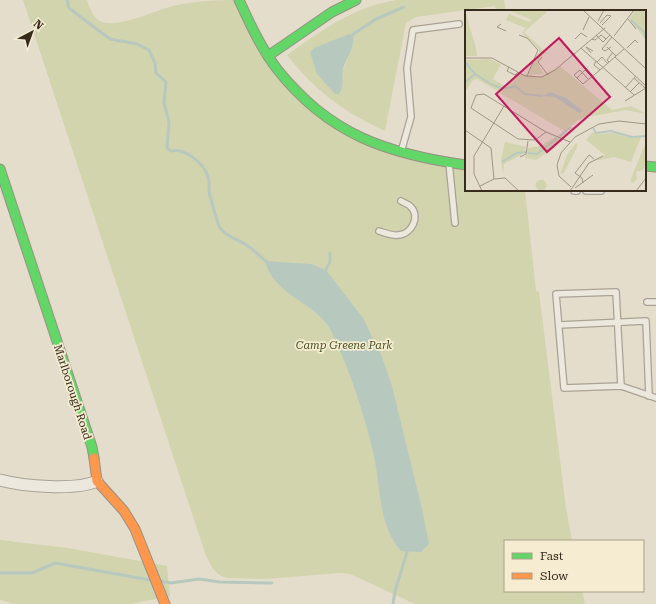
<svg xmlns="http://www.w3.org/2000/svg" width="656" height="604" font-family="'Roboto Serif',serif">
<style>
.green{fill:#d2d4ae;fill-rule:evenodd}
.water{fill:#b7c9bf}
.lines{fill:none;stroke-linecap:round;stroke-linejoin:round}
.stream{stroke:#b7c9bf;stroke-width:3}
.lane-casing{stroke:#a9a295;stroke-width:8}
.street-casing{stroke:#a9a295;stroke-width:13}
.fast-casing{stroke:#989185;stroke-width:11}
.slow-casing{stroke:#989185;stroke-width:11}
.lane{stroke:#ece8de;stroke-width:5.5}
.street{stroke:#ece8de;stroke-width:11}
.fast{stroke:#63d668;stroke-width:9}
.slow{stroke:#ff974d;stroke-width:9}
.labels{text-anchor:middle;stroke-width:3.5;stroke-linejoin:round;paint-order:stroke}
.park-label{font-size:11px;font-style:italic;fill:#465424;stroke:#f5ecd1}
.street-label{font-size:11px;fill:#372b1d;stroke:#f5ecd1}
.inset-river{fill:none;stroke:#b7c9bf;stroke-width:2}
.inset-road{fill:none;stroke:#9f9686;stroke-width:1}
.view{fill:#c2185b;fill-opacity:0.15;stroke:#c2185b;stroke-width:2}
.inset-edge{fill:none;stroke:#372b1d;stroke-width:2}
</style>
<rect width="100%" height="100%" fill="#e4ddcc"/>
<!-- green -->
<g class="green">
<path d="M23,0H87C90,8 93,19 102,22C121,28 157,9 177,5C198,1 217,0 238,0L259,43L344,131L466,166V190H525L536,291L539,292L566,508L572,541H505V591H582L585,604H415L350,574L341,573L265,579L229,578C215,577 210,564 205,553Z"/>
<path d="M397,0H504L506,11H496L495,6L416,17L406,23L385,131C344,112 315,91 287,55C323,30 352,7 397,0ZM354,43L343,70L316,69L315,63Z"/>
<polygon points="0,540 68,548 167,566 170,596 131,604 15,604 0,600"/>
</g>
<!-- water -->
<g class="water">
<path d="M349,34L353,36C356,47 346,58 343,69C341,78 345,86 339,94H335L317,74L310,52L314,48Z"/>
<path d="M265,261L311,264L326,270L363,318L382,357L392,386L422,509L429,544L421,552L401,551C378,525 381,489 374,456C367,425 357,393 345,363C340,351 334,335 327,324C308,300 273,293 265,261Z"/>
</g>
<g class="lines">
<!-- stream -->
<g class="stream">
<path d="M67,0L69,8L110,39L137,44L149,50L155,63L156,73L166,82L164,103L169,122L167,148L171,151C185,148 204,163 208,177C210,183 208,190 210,196C212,202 217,223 220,228C226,237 240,240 248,246C255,251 261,257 267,262"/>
<polyline points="349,37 376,19 404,7"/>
<polyline points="324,273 330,262 330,253"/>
<polyline points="0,573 32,573 55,563 150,580"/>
<polyline points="161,581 171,583 199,579 220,582 272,583"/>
<polyline points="393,604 395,591 408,549"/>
</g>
<!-- lane casing -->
<g class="lane-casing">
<g id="lane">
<polyline points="401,152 411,117 407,68 413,30 459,24"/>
<polyline points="449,163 455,223"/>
<polyline points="574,191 577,191"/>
<polyline points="586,191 601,191"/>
<path d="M379,231C385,233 392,236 398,235C412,234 421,216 410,206C408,204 404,203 401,201"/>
<polyline points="647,302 656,302"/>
<polyline points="559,325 646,321 649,396"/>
<polyline points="621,386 616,292 556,294 564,388 621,386 656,398"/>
</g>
</g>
<!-- street casing -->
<g class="street-casing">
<path id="street" d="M0,480C23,486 76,491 97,481"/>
</g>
<!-- fast casing -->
<g class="fast-casing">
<g id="fast">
<path d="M239,0C250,24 261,48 277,69C328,134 387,154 466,165"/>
<polyline points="268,56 332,12 356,0"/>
<polyline points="645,166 656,167"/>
<polyline points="0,169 92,447 94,458"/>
</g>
</g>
<!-- slow casing -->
<g class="slow-casing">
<polyline id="slow" points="94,458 97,481 124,511 135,529 165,604"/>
</g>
<!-- lane -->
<use href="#lane" class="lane"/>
<!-- street -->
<use href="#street" class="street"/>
<!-- fast -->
<use href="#fast" class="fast"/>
<!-- slow -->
<use href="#slow" class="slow"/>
</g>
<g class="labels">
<!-- park labels -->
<g class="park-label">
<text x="344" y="349">Camp Greene Park</text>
</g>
<!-- street labels -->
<g class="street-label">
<text transform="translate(73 392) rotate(72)" y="4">Marlborough Road</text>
</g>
</g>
<!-- overview -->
<g transform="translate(465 10)">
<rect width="181" height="181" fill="#e4ddcc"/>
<path d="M0,0L11,38L12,46H0ZM43,0H80L82,2L59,22L83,44L79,43L72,52L79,64L63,65L67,53L74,43V39L57,23L61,18L41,10L44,4L64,12L67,10ZM170,0L181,2V30L164,9ZM24,49L36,54L28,69L41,77L53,63L75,67L95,56L147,100L166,96L181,104L161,100L122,107L113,110L99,121L12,69L8,70L0,82V50ZM128,122L131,124L148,123L168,128L176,127L166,152L149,147L128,151L140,145L121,130ZM95,124L97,127L88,139L71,150L60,148L63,138L75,136ZM40,132L61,137L58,144L39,154L38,164L36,150ZM181,132V155L178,160L171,162L172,169L168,173L165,171ZM111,133L113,135L99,163L95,164L102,145ZM70.5 175a5.5 5.5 0 1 1 11 0a5.5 5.5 0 1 1-11 0Z" fill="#d2d4ae"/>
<path d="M85,82L101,88L118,101L114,103L90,87L78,86Z" fill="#b7c9bf"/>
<path class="inset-river" d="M166,10L179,22L181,29M0,52L10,64L26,74L38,79L50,76L60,84L78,86M0,72L10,64M128,118L131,123L146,121L167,127L181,126M95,126L106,117M63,143L72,144L92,128M37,152L52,143L61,142"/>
<path class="inset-road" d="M118,0L181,59M163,9L171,19M133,11L139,0M135,13L142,5L146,6L137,15M36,14L32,17L41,21M118,20L124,7M54,25L62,28L73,40L62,66M131,25L138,32L145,25M149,26L169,0M110,29L116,23L122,27M127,29L130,30L136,25L141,29M142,37L151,46M146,37L140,41L137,39L147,27M116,38L169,85M162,38L170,30L173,33M126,43L121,37L128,41M77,47L73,52L83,65M150,47L181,76M0,48H27L60,66L77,67L90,60L140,18M131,51L129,55L135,60L159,39M132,52L137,47L142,53M144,52L142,50L148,42M44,57L42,61L50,65L53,62M112,68L120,60L127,67M169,68L180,78M123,69L115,60L109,65L118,74L135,60M160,78L171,66M165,82L174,73M160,91L181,78M6,98L11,85L19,84L81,122L105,132M6,98L53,129L70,130L81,122M0,120L26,138L29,169M55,147L61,144L63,131M118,173L117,168L110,163L124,145L129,149M15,176L29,169L40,168L54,181M106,177L94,166L92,155L96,143L110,127L134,114L154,111L181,114M110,178L128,165M17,181L9,164V146L39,96M105,181L124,153L138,146M171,181L181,168"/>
<path class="view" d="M94,28L145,87L82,142L31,84Z"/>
<rect width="181" height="181" class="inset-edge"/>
</g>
<!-- legend -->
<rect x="504" y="540" width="140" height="52" fill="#f5ecd1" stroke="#a99f89"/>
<rect x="512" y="553" width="20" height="6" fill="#63d668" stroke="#a99f89"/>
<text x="540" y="560" font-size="12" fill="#372b1d">Fast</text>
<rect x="512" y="573" width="20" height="6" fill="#ff974d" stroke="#a99f89"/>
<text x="540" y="580" font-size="12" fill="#372b1d">Slow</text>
<!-- north arrow -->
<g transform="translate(32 32) rotate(41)" stroke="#f5ecd1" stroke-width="3" paint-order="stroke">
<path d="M0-3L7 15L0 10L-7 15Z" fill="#372b1d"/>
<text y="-6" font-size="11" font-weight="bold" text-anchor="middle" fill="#372b1d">N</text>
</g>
</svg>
